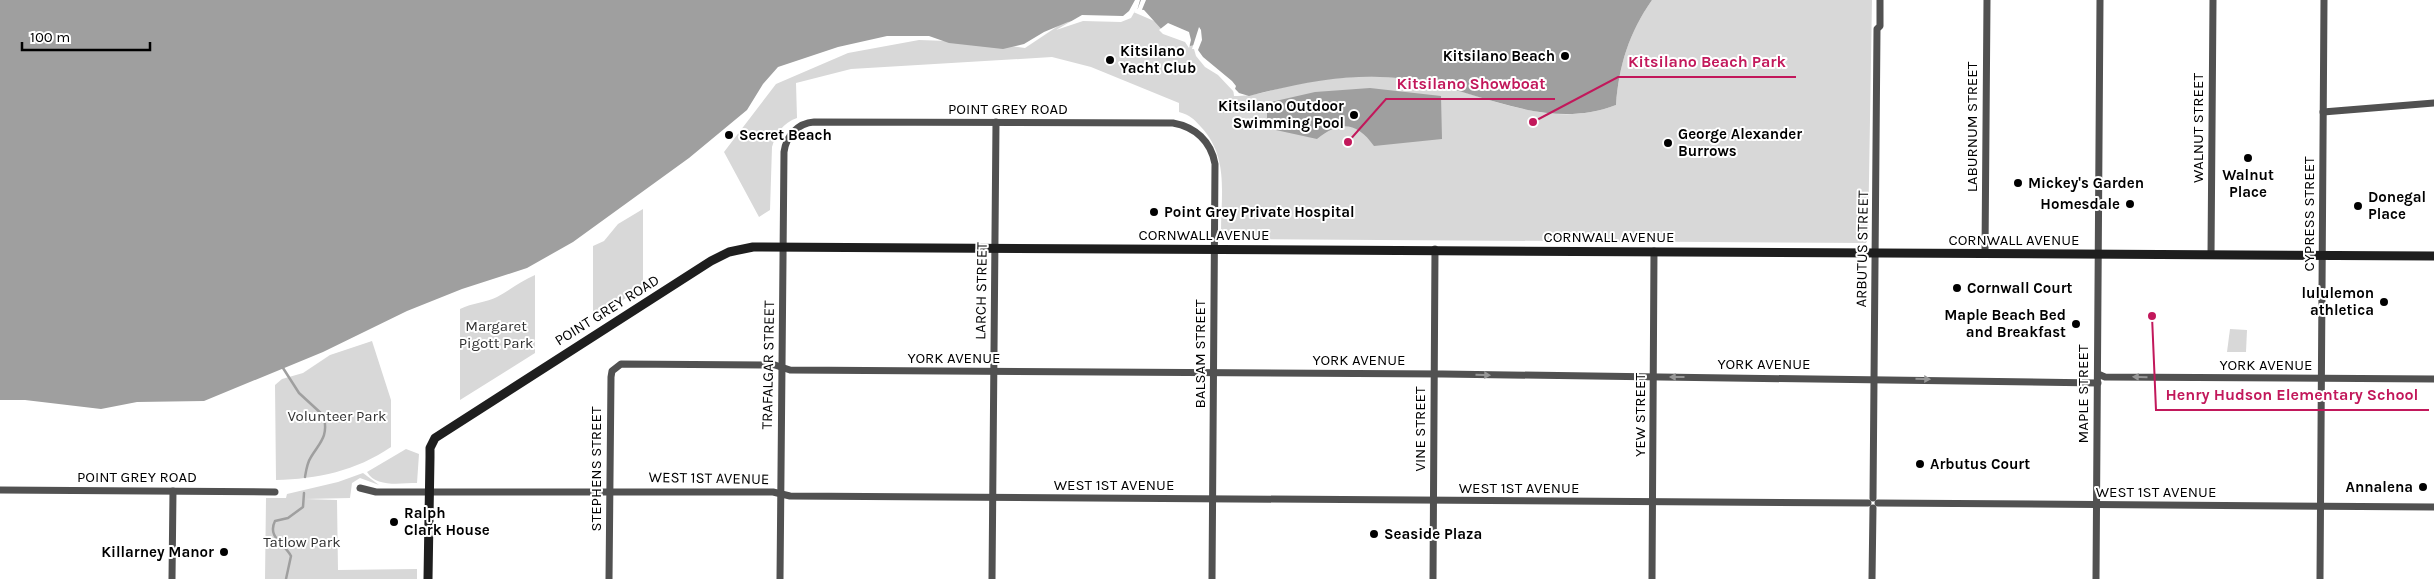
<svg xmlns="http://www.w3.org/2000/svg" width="2434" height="579" font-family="Karla,sans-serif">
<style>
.green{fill:#d8d8d8}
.water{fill:#9f9f9f}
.pier{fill:#fff}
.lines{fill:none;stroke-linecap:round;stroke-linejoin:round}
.stream{stroke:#9f9f9f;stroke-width:2.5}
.street{stroke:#515151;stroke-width:7}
.secondary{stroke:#1e1e1e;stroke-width:9}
.oneway{fill:#979797}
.poi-dot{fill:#000;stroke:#fff;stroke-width:2}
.labels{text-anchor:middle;stroke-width:4;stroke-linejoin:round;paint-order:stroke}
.poi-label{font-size:15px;font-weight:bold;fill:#000;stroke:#fff;text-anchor:start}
.street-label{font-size:15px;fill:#000;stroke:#fff}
.park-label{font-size:15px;fill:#2f2f2f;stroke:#fff}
.leader{fill:none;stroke:#c2185b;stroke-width:2}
.callout-dot{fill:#c2185b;stroke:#fff;stroke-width:2}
.callout-label{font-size:16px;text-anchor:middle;font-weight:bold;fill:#c2185b;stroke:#fff;stroke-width:4;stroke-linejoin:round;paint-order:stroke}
</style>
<rect width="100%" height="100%" fill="#fff"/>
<!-- green -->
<g class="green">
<path d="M1652,0H1872L1868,239L1866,243L1224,239L1221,232C1221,194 1229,157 1201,127C1194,119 1190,115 1179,112V103L1091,67L1052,57L851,69L796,83L797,118C783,123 776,133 772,147L770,210L759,217L724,152L776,84L848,53L919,40L978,42L1025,48L1064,22L1131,11L1196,39L1233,88L1234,96C1256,97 1276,88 1298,84C1333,77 1372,74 1408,79C1478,89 1545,133 1616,105C1619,65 1629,33 1652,0Z"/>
<polygon points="643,209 643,284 626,295 626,298 593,319 593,246 604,241 618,224"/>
<path d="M535,275V353L460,400V309C472,303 487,302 497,297C510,290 521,281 535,275Z"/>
<polygon points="2230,329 2247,330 2246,352 2227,352"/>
<path d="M372,341L391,400V447C356,471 317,479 276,480L275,385L282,379L303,373L330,355Z"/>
<path d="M406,449L419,454L417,483C401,483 376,488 367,472Z"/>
<polygon points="363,473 379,485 360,478 352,483 350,498 305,499 337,500 338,570 417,569 417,579 265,579 266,498 286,498 287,494 338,482"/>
</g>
<!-- water -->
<g class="water">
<path d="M0,0H1652C1629,33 1619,65 1616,105C1543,133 1477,88 1406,79C1352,72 1300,83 1249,96L1239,93L1220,73L1207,65L1194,45L1190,46L1186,40L1164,32L1144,10L1137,9L1129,16L1083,19L1068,22L1044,32L1024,44L1003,49L949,43L929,36H887L838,47L778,67L763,84L747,110L689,158L573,242L527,268L462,289L407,311L323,352L204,401L137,402L101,409L25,400H0Z"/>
<path d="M1370,88L1441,96L1442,139L1374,146C1357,122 1340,120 1317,139L1267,128V103L1315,92Z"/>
</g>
<!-- pier -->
<g class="pier">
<polygon points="1135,0 1140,0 1137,11 1141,0 1146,0 1141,12 1135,11 1131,18 1121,22 1083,21 1056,30 1082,15 1123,16 1129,11"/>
<polygon points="1168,23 1189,32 1191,40 1189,48 1185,42 1163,34 1159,30"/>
<polygon points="1199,27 1201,30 1202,40 1198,50 1203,57 1232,81 1236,86 1234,92 1218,75 1205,67 1196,56 1194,49 1192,49"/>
</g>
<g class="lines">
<!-- stream -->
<g class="stream">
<path d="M283,368L299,393L324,416C328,437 321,441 311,457C307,463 306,471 305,477"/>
<path d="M286,579L291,556C284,543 267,537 275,521L288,518L303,507L304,493"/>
</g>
<!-- street -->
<g class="street">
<polyline points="2323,112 2434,103"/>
<polyline points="1985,253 1987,0"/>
<polyline points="2211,255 2213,0"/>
<polyline points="2098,374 2105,377 2434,379"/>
<polyline points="360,488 376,492 773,492 790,496 1868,503"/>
<polyline points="0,490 275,492"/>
<polyline points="1873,498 1877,29 1880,26 1880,0"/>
<polyline points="1878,503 2434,507"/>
<polyline points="172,579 173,491"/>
<polyline points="609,579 611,377 612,371 621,364 775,365 790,370 1443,374 2098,383"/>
<path d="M780,579L784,152C786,136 798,123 814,122L1173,123C1195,127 1211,141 1215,164L1212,579"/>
<polyline points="992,579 996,122"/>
<polyline points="1433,579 1435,249"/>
<polyline points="1652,579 1654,251"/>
<polyline points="1872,579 1873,508"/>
<polyline points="2096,579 2100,0"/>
<polyline points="2320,579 2324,0"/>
</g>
<!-- secondary -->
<polyline class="secondary" points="428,579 430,457 430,448 435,438 711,261 729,252 753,247 2434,256"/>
</g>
<!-- one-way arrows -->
<defs><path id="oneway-solid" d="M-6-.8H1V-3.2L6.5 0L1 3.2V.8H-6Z" transform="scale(1.25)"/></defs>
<g class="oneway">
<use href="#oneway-solid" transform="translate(1483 375) rotate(1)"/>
<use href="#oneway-solid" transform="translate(1677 377) rotate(-180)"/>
<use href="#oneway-solid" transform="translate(2140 377) rotate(-179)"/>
<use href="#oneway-solid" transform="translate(1923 379) rotate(1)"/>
</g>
<!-- markers -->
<g class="poi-dot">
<circle cx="1565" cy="56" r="5"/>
<circle cx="1110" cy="60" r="5"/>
<circle cx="1354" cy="115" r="5"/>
<circle cx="729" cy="135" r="5"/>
<circle cx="1668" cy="143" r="5"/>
<circle cx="2248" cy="158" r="5"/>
<circle cx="2018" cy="183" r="5"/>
<circle cx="2130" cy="204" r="5"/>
<circle cx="2358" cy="206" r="5"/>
<circle cx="1154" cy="212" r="5"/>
<circle cx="1957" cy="288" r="5"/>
<circle cx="2384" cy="302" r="5"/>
<circle cx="2076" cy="324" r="5"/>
<circle cx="1920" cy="464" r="5"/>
<circle cx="2423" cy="487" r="5"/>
<circle cx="394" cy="522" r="5"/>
<circle cx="1374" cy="534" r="5"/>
<circle cx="224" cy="552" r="5"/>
</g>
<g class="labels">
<!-- poi labels -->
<g class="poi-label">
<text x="1120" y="56">Kitsilano<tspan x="1120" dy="17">Yacht Club</tspan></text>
<text x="1555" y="61" text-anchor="end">Kitsilano Beach</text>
<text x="1344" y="111" text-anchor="end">Kitsilano Outdoor<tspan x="1344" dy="17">Swimming Pool</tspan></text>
<text x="1678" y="139">George Alexander<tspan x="1678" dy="17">Burrows</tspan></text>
<text x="739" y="140">Secret Beach</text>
<text x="2248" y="180" text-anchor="middle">Walnut<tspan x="2248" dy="17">Place</tspan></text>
<text x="2028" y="188">Mickey's Garden</text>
<text x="2368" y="202">Donegal<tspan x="2368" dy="17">Place</tspan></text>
<text x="2120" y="209" text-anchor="end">Homesdale</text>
<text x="1164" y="217">Point Grey Private Hospital</text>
<text x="1967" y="293">Cornwall Court</text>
<text x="2374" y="298" text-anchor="end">lululemon<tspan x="2374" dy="17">athletica</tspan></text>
<text x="2066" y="320" text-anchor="end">Maple Beach Bed<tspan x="2066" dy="17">and Breakfast</tspan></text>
<text x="1930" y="469">Arbutus Court</text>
<text x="2413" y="492" text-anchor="end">Annalena</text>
<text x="404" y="518">Ralph<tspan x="404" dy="17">Clark House</tspan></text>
<text x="1384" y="539">Seaside Plaza</text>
<text x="214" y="557" text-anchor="end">Killarney Manor</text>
</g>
<!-- street labels -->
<g class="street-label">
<text x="1008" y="114">POINT GREY ROAD</text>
<text transform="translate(1972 127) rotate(-90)" y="5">LABURNUM STREET</text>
<text transform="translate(2198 128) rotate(-90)" y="5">WALNUT STREET</text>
<text transform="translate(2309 214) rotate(-90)" y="5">CYPRESS STREET</text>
<text x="1204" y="240">CORNWALL AVENUE</text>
<text x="1609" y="242">CORNWALL AVENUE</text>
<text x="2014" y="245">CORNWALL AVENUE</text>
<text transform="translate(1862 249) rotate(-89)" y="5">ARBUTUS STREET</text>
<text transform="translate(981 291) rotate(-89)" y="5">LARCH STREET</text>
<text transform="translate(607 310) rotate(-32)" y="5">POINT GREY ROAD</text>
<text transform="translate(1200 354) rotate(-90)" y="5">BALSAM STREET</text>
<text x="954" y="363">YORK AVENUE</text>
<text x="1359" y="365">YORK AVENUE</text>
<text x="1764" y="369">YORK AVENUE</text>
<text transform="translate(768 365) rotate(-89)" y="5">TRAFALGAR STREET</text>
<text x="2266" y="370">YORK AVENUE</text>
<text transform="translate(2083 394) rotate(-90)" y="5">MAPLE STREET</text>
<text transform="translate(1640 415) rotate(-90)" y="5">YEW STREET</text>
<text transform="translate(1420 429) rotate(-90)" y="5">VINE STREET</text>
<text transform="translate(596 469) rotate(-90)" y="5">STEPHENS STREET</text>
<text x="137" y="482">POINT GREY ROAD</text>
<text transform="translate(709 478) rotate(1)" y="5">WEST 1ST AVENUE</text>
<text x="1114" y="490">WEST 1ST AVENUE</text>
<text x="1519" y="493">WEST 1ST AVENUE</text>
<text x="2156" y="497">WEST 1ST AVENUE</text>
</g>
<!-- park labels -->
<g class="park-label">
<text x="496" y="331">Margaret<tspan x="496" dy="17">Pigott Park</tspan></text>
<text x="337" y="421">Volunteer Park</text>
<text x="302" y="547">Tatlow Park</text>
</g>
</g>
<!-- callouts -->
<path class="leader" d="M1533 122L1618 77H1796M1348 142L1386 99H1555M2152 316L2156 410H2429"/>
<g class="callout-dot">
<circle cx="1533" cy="122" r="5"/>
<circle cx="1348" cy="142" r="5"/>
<circle cx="2152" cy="316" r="5"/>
</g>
<g class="callout-label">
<text x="1707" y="67">Kitsilano Beach Park</text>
<text x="1471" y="89">Kitsilano Showboat</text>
<text x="2292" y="400">Henry Hudson Elementary School</text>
</g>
<!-- scale -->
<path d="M22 42v8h128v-8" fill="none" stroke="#000000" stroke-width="2.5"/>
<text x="30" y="42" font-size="15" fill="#000000" stroke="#ffffff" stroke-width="4" paint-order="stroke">100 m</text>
</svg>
